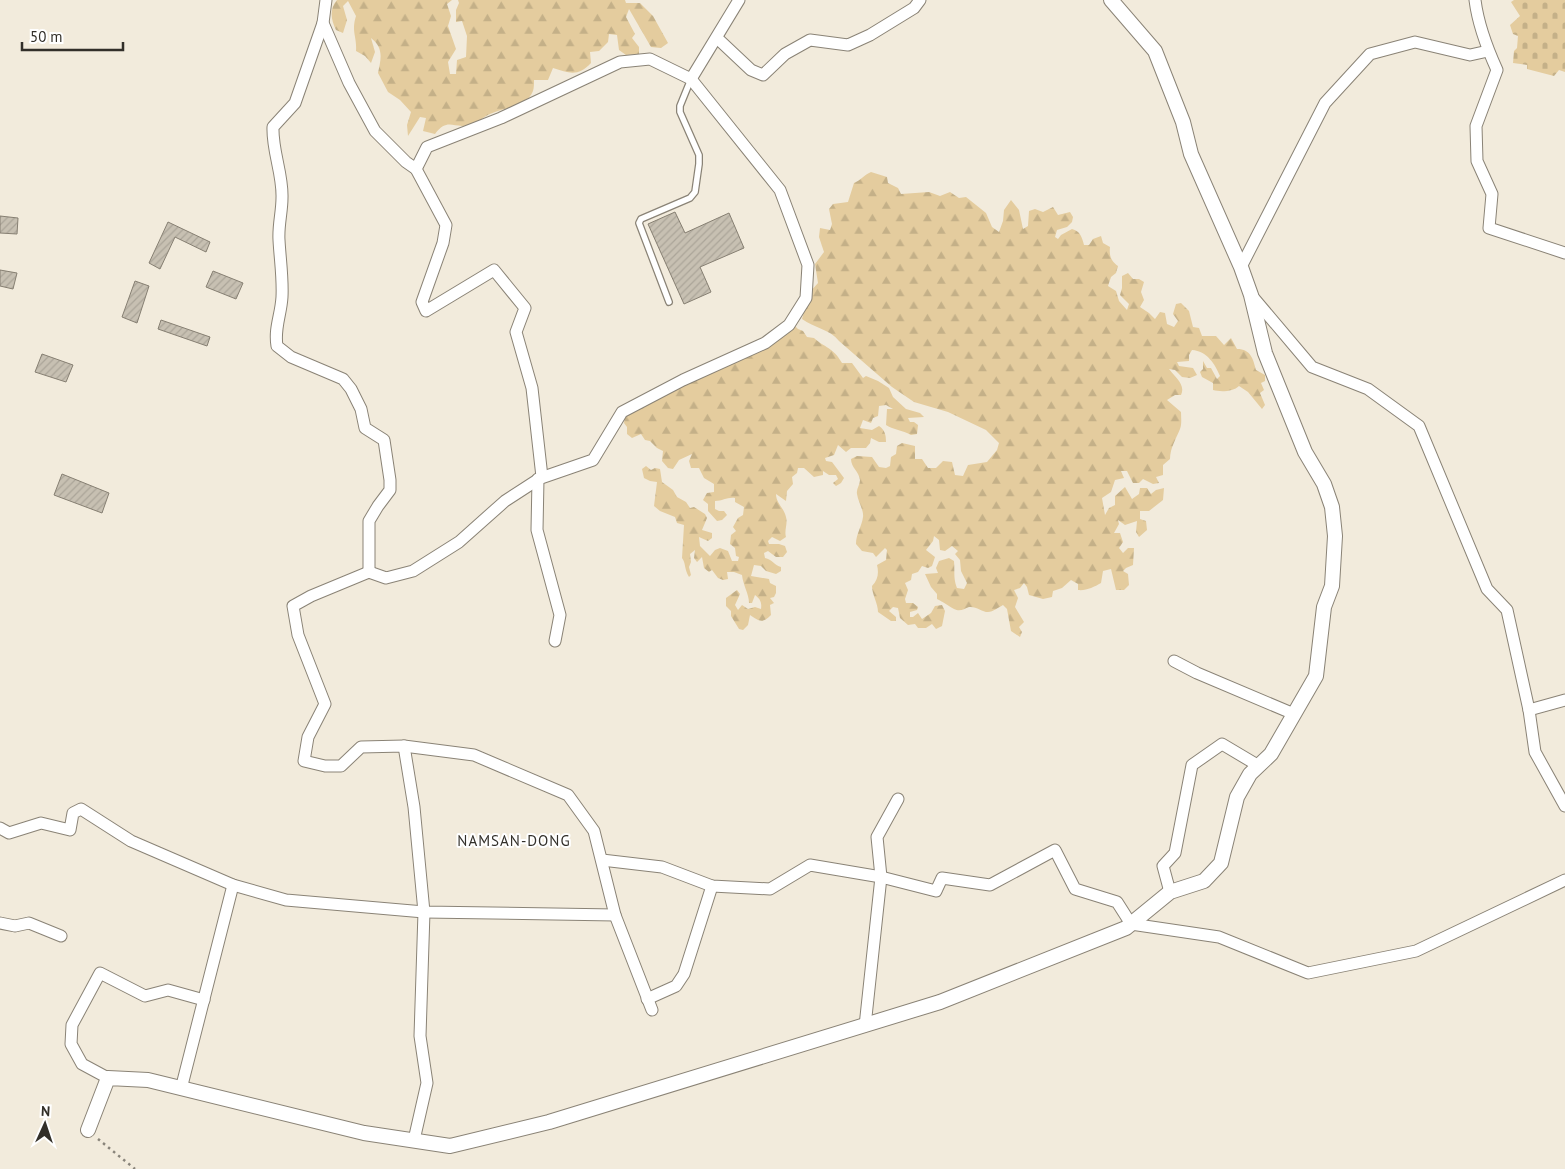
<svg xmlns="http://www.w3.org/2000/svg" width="1565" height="1169" font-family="'PT Sans',sans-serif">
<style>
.forest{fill:url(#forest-firs)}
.cemetery{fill:url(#cemetery-stones)}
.building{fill:url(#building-hatch);stroke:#867f72}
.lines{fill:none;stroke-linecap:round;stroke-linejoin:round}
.service-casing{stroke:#8a8376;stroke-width:8}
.minor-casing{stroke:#8a8376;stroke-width:13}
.tertiary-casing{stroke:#8a8376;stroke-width:16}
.path{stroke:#89847a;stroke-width:2.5;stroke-dasharray:2.5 4;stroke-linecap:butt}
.service{stroke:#fff;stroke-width:5.5}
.minor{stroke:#fff;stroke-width:11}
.tertiary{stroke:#fff;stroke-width:14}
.labels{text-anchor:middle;stroke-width:4;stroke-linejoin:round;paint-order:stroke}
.quarter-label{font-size:15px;letter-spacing:1px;fill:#322f29;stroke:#fff}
</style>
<defs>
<pattern id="forest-firs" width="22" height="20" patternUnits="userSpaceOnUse" patternTransform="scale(1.25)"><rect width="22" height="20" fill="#e4cc9e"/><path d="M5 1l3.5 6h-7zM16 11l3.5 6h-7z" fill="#c4b088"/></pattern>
<pattern id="cemetery-stones" width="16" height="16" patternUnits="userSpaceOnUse" patternTransform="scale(1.25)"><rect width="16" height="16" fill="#e4cc9e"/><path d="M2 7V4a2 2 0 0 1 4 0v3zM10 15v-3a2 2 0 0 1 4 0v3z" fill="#c4b088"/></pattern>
<pattern id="building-hatch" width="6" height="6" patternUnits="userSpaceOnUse" patternTransform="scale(1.25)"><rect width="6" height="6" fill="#c7c0b2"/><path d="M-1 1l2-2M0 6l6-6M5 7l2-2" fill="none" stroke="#aba599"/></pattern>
</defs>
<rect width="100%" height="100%" fill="#f2ebdc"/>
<!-- forest -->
<g class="forest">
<path d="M337,0H452L447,4L451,16L448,26L456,49L448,62L450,74H456L457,60L466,57L467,36L462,21L456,22V10L459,3L458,0H625L626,3H640L653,16L668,43L661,48L651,47L629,9L626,17L635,34L632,38L639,47V54L626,55L619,50L617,35L609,34L608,42L599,51L590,52L591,63C578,77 569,73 553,68L548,80H534C534,83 534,88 533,91C527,107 503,108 490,114C483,117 477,124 469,125C453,129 448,117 435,134L423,131L426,118L420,117L408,136L407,125L411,112L400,100L388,92L378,73C381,59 384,48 371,38L375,52L371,63L365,56L356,51C357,36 351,32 356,16L348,1L343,6L347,20L343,33L336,30C331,20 329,9 337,0Z"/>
<path d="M871,172L887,177L888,183L898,188L901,194L929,192L940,196L950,192L959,198L966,197L986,213L992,227L999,232L1003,221L1004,210L1011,200L1019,210L1023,229L1028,226L1029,211L1035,209L1043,212L1053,207L1058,215L1070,212L1073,217L1072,222L1067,227L1057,230L1055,237L1058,239L1061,235L1072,229C1080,231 1082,237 1084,245H1089L1093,239L1101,236L1103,243L1110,247C1109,256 1111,261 1118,266L1116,273L1111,277L1108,286L1116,291L1119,301L1127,310L1129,304L1120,295L1122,288V276L1128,273L1133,279H1139L1144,282L1141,292L1144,300L1140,307L1149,313L1155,319L1160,312L1165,313L1167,324L1174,327L1178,321L1173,314L1176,304L1181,303L1189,311L1193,327L1199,328L1202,336H1216L1224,345L1231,338L1237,349C1251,349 1253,359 1256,370L1265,375V381L1261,383L1264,390L1260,393L1265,405L1262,409L1248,392L1239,386C1233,392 1220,392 1213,390V383L1202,377L1200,372L1203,369V361L1207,368H1211L1217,379L1220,376C1215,364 1207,351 1192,350L1189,355V361L1177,362L1179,366L1193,368L1197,375L1190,378L1182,377L1175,370L1169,369C1175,377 1186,385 1181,395H1175L1167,400L1181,412C1181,417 1182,424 1180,429C1176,439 1170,448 1170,459L1163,465V475L1156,477L1159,483L1153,484L1143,479L1139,483H1133L1127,471H1121L1124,478L1115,480L1111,492L1102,498L1105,515L1109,508L1115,505V496L1125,487L1132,499L1139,494L1140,488H1147L1151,494L1156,490L1164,488L1163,500L1149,511H1140V519L1146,521L1147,530L1139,537L1136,532L1137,521L1125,525L1118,520L1119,524L1114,533H1120L1123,542L1119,548L1123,553L1128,548H1134L1133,565L1126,568L1123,571L1128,574L1129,585L1124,590H1116L1111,569L1103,571L1101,583C1094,587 1086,591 1078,590V584L1071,580L1062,588L1053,591L1052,597L1043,599L1029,595L1027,587L1024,583L1020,588L1014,590L1018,598L1015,607L1024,622L1019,627L1022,632L1020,637L1011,631L1007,609L1003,605C999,607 993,612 988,612C982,612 976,606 969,607C964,609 960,612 954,609C948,606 944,602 937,599V594L931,587L925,574L938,573L936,568L939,561L949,558L954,561C955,571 953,578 957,588L964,589L967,583L961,571L960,560L955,554L958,551L952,546L945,551L940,550L939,540L934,536L933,541L926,550L935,557L932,566L928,568L922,566L918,572L912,574L911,580L905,583L908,590L905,599L906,603H913L918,607L917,610L910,612V617H913L918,613L922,619L931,613L935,606L942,605L945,611L942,626L936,629L932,624L926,628H918L915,624L908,625L900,618L898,608L893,607L889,611L896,617V621H891L878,612C878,603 872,595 872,586C878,580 879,573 877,565L886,560L887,550L885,548L876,557L873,553L862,551L856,544C856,534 862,526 863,517C864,510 858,502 857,494C856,489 860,485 860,480C859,471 851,468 851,459L857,456L872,457L879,467L886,468L890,466L891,457L896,454L897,446L902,443L915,446V459H922L928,468H936L943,461L952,462L955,475L963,476L968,465L987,462L997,450L999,443L986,430L948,412L914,402L892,387L839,341C830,329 814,328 802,319L810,292L818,283L815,264L824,252L819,237L820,228L830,230L832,224L829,209L833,204L848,202L854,183C861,180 864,175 871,172Z"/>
<path d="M790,326H795L798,329L803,331L807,337L814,338C825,348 833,347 842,363H852L863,378L866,376L878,381L889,388L893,397L906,409L920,413L924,417L908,418L910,422H914L918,425L917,434L911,435C902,430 894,430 886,425L887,409H893L886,405L879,406L878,416L873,418L871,423L863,420L860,428L872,430L879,426C885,430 886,435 886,442H879L871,438L870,443L866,448H851L846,452L838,445L834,455L825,458L826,461L832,462L844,478L841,483L836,486L833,483L838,479L836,475H829L823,471V475L814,477L804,468H798L797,473L792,477L793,484L787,491L786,501L776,494C776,503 784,508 786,517C788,524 784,530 786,537L780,541L772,537L768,541L769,544H779L785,546L787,552L783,557H776L768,551L764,553L765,558C772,559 775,566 781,567V571L776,574L766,571L761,566L754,565L751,576L769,579L770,583L776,586V593L774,597L770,598L774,603L770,605L771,615C762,624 759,621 750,615L748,625L743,630L739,629L731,616V611L726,606V598L737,590L740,594L735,605L738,610L742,605L748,609L755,607L761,609C762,602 760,599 755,595L752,603H749C749,594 743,585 742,575L734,572H727L728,579L723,580L718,578L712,570L709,572L704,568L702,557L697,562L694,558L695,550L690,554L691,562L689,567L691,575L689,577C684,569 686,563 682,558L684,525L677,523L675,517L660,511L654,506L657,482L650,481L644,478L642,469L646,466L651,470L655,468L660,469L662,482L673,490L677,497L686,502L690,508L694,507L705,514L707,518L702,530L712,533V538L708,541L699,537L700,546L710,556L715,550L720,548L728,551L732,561H738L739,557L736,556L735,548L730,544L731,535L736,531L733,527L738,518L743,515L744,507L735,502V498C727,497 723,501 715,501V509L719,511H724L727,515L722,520L717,521L708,511V504L703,500L707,493L714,492V484L704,478L699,468H691L689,461L692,454L679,460L673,469L668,468L662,461L663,451L657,448L650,441L645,440L641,434L632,438L627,434V427L624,423L625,416Z"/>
</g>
<!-- cemetery -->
<polygon class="cemetery" points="1514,0 1565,0 1565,72 1559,70 1554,76 1527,69 1527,65 1513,63 1514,51 1517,48 1518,36 1513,34 1510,25 1520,16 1511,2"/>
<!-- building -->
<g class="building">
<polygon points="675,212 685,233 729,213 744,248 700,267 711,292 684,304 648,224"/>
<polygon points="0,216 18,218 17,234 0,233"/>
<polygon points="168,222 210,242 206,252 175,237 160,269 149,263"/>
<polygon points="0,270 17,273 13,289 0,286"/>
<polygon points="213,271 243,283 236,299 206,287"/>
<polygon points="135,281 149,286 137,323 122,317"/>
<polygon points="161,320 210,337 207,346 158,329"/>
<polygon points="42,354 73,365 66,382 35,372"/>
<polygon points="62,474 109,493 102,513 54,495"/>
</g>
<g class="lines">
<!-- service casing -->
<g class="service-casing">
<polyline id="service" points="669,302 639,223 641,219 690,198 695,192 699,164 699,155 680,112 680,106 691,79"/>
</g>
<!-- minor casing -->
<g class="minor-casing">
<g id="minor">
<polyline points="326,0 323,23 349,83 375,131 406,162 416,169 446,225 443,243 422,302 426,311 494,270 525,308 516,332 532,388 542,477 505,501 459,542 413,571 386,578 369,572 311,596 293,606 298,635 325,704 308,737 304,761 325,766 341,766 361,747 404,746 474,755 568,795 594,831 615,915 652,1010"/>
<path d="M1475,0C1478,24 1487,48 1497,70L1476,126L1477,161L1492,194L1489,228L1565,253"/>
<path d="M323,23L295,103L273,127C272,151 283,174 282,198C282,212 278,226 279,240C280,259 283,278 282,297C281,315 274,328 277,346L291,357L343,379L351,389L361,409L365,428L384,440L390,480V490L378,506L369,521V572"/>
<polyline points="717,38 751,70 763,75 785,54 810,40 848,45 870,35 914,8 920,0"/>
<polyline points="691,79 739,0"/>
<polyline points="416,169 427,147 501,118 620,62 650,59 691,79 780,190 808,265 806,298 789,325 765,343 683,380 622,412 593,460 538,479 537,530 560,615 555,641"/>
<polyline points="1241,267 1325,103 1370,54 1415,42 1470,55 1488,51"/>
<polyline points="1252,296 1312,367 1368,389 1419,426 1487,589 1507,610 1529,710 1535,752 1565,806"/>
<polyline points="1174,661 1197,673 1294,714"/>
<polyline points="1529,710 1565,700"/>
<polyline points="404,746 414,807 424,912 420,1036 427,1083 414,1140"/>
<polyline points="0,828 9,833 41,823 70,830 73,813 81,809 131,841 233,885 286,900 424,912 615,915"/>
<polyline points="602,860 662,867 712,886 770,889 810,865 881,877 936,891 942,878 990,885 1055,850 1075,889 1117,902 1131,924 1219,937 1308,973 1416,951 1565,880"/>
<polyline points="1170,892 1163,866 1175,853 1192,765 1222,744 1259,766"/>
<polyline points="0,923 15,926 29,923 61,936"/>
<polyline points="647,999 676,986 684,974 712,886"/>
<polyline points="865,1026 881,877 877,837 898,799"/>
<polyline points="108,1078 82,1064 71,1044 72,1025 100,973 145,996 168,990 204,1000"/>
<polyline points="181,1089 233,885"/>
</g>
</g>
<!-- tertiary casing -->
<g class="tertiary-casing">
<polyline id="tertiary" points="88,1130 108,1078 148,1080 364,1133 450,1146 549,1122 940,1002 1126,928 1170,892 1204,881 1221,863 1237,797 1250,774 1271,754 1316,676 1324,607 1332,586 1335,536 1332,507 1324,484 1305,452 1265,353 1251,295 1241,267 1191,154 1183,122 1155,51 1111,0"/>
</g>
<!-- path -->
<polyline class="path" points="98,1139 135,1169"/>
<!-- service -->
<use href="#service" class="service"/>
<!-- minor -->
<use href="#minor" class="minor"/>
<!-- tertiary -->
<use href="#tertiary" class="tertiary"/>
</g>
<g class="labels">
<!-- quarter labels -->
<g class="quarter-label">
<text x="514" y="846">NAMSAN-DONG</text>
</g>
</g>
<!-- north arrow -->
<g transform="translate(45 1124) rotate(3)" stroke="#ffffff" stroke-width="4" paint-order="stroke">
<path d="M0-4L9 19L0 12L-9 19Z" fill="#322f29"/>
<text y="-8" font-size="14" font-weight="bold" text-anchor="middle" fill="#322f29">N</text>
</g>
<!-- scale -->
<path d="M22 42v8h101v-8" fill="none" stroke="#322f29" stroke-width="2.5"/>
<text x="30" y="42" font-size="15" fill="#322f29" stroke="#ffffff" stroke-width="4" paint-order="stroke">50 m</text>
</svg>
